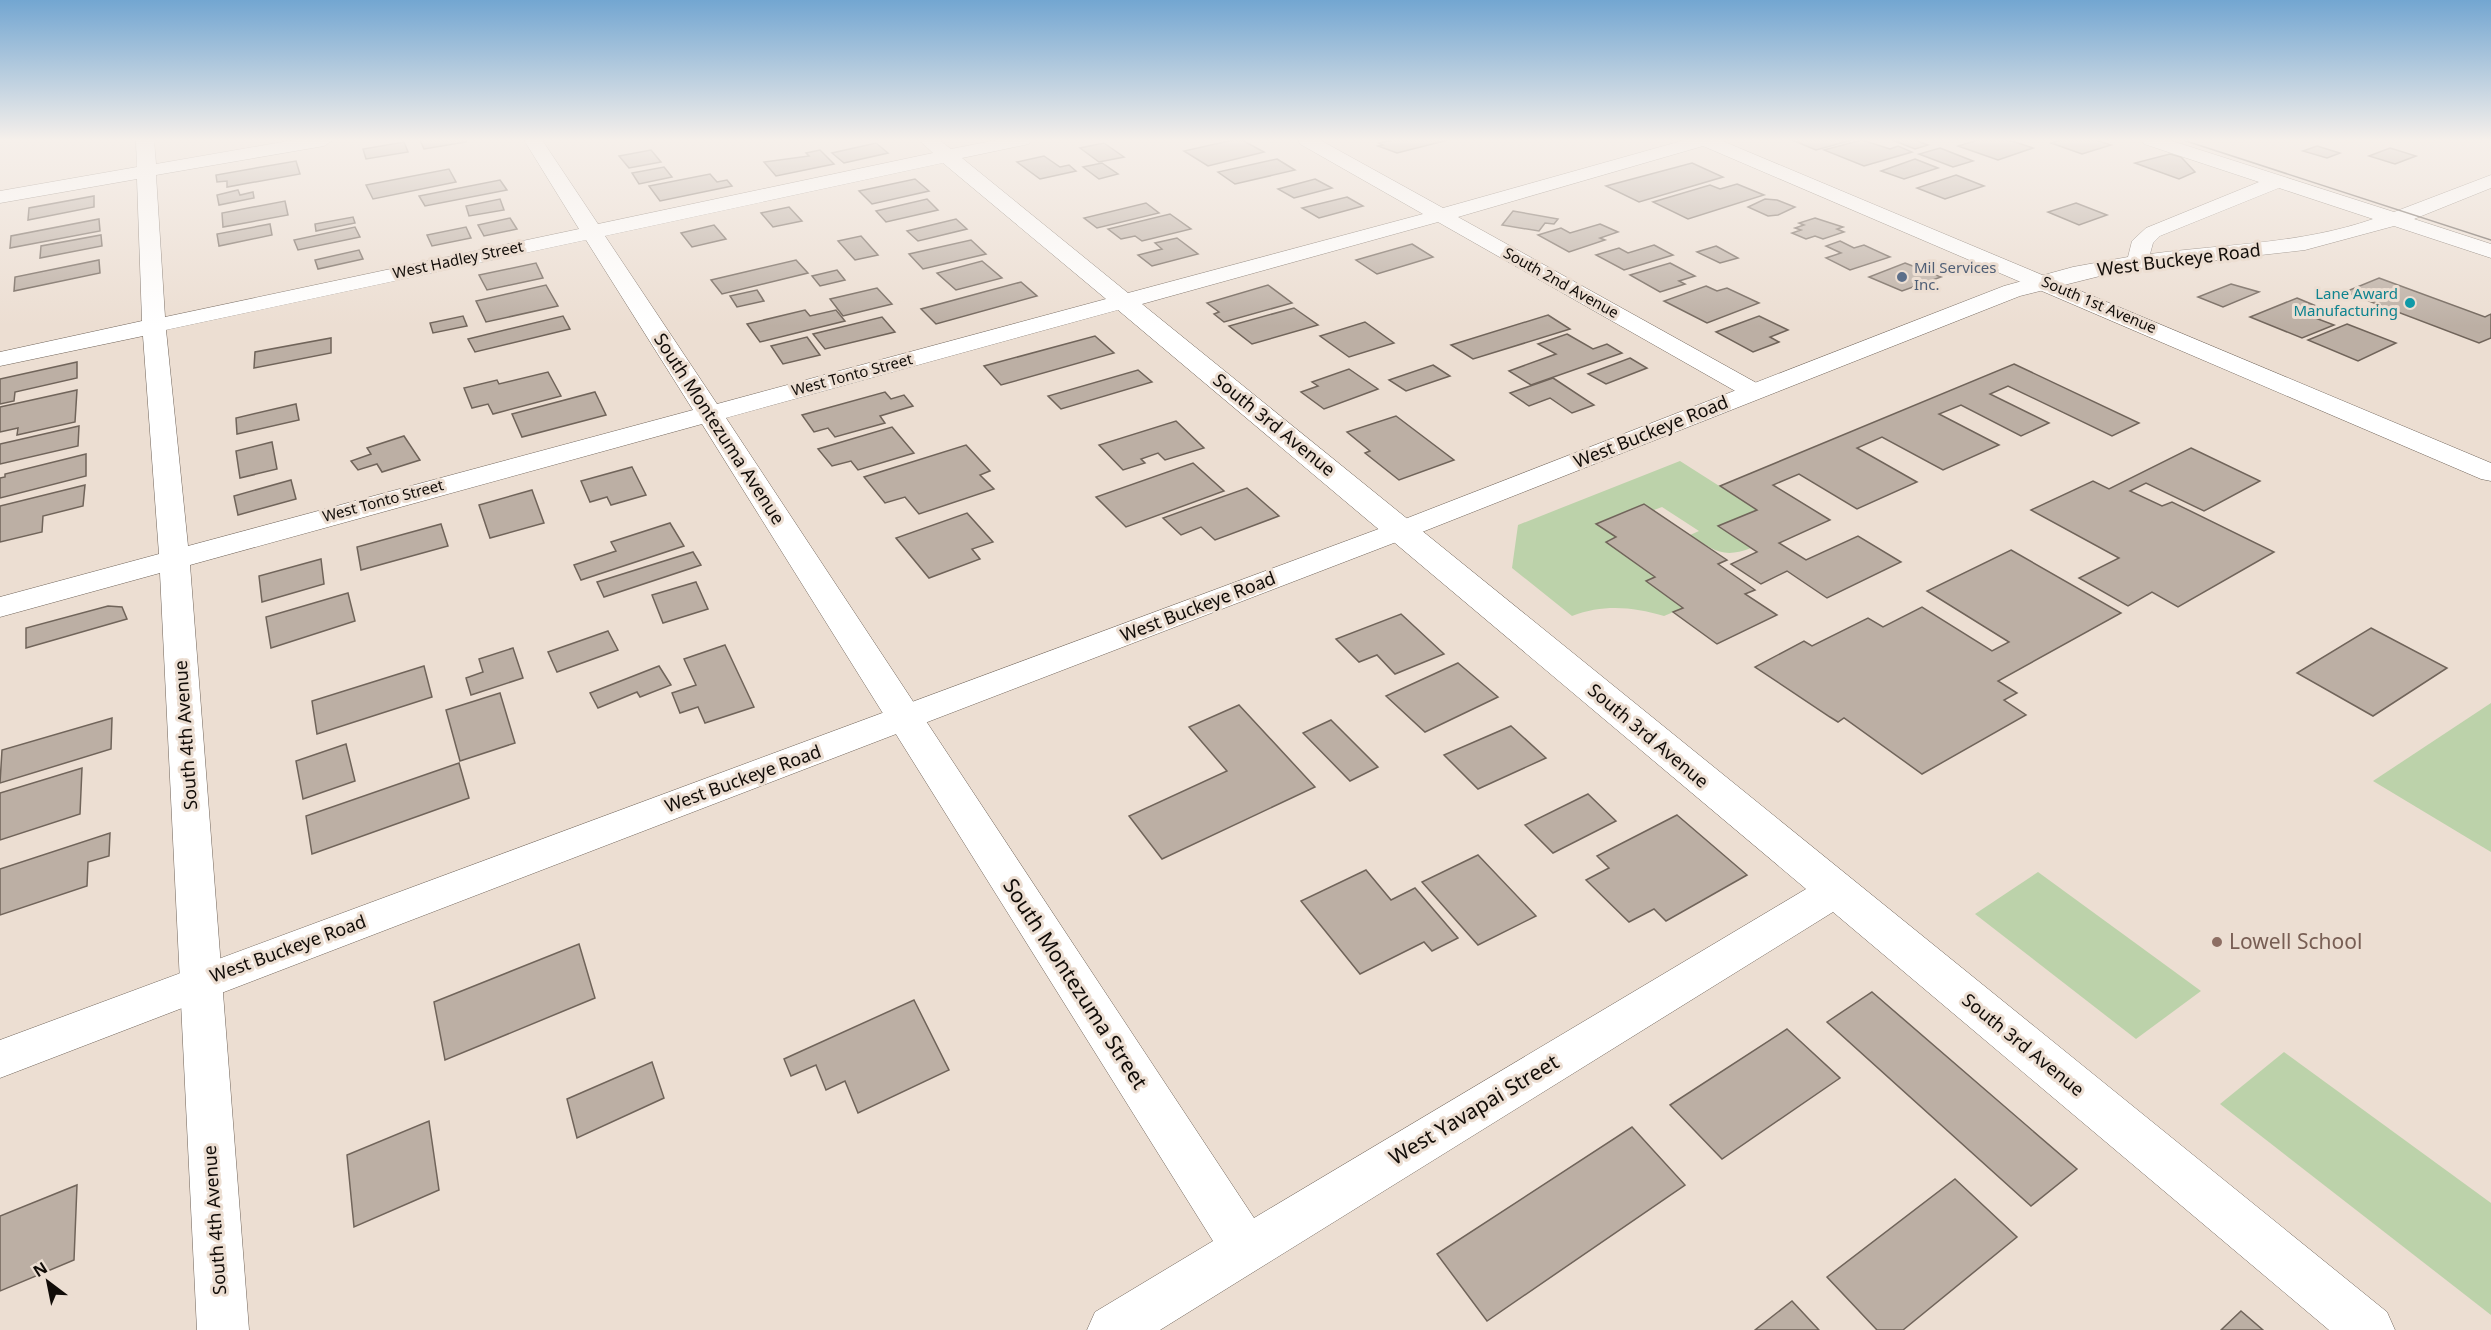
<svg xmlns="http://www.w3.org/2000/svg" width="2491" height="1330" font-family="'Noto Sans',sans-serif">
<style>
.green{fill:#bcd2aa}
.building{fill:#bcafa4;stroke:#70645a;stroke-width:1.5}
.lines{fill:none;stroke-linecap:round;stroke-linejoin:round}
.minor-casing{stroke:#70645a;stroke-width:1}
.major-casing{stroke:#70645a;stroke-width:1}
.minor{fill:#fff;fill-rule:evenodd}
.major{fill:#fff;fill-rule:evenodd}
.tram{stroke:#625952;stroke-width:1.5}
.service-dot{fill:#5c6f8a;stroke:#ecded2;stroke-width:2}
.culture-dot{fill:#0f9aa8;stroke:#ecded2;stroke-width:2}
.education-dot{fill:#8d6e63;stroke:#ecded2;stroke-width:2}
.labels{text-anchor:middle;stroke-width:6;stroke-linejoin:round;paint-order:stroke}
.far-street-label{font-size:15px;fill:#110c08;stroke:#ecded2}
.far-service-label{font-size:15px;fill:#4e5e75;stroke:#ecded2;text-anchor:start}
.far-culture-label{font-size:15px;fill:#0d838f;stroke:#ecded2;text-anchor:end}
.street-label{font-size:18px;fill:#110c08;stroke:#ecded2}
.near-education-label{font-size:21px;fill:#785e54;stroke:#ecded2;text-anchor:start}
.near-street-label{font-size:21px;fill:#110c08;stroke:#ecded2}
</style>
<rect width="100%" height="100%" fill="#ecded2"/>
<!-- green -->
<g class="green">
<path d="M1680,461L1757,510L1719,526L1751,548C1723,559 1713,550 1690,535L1699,531L1662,507L1654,510L1644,504L1597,523L1616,537L1607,542L1655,577L1646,581L1683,608L1664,616C1633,607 1604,604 1572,616L1512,568L1518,525Z"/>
<polygon points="2491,703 2491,852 2373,781"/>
<polygon points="2038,872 2201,991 2136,1039 1975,914"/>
<polygon points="2284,1052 2491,1203 2491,1315 2220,1104"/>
</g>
<!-- building -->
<g class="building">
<polygon points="420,140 465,140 466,142 424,149"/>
<polygon points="1233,140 1242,140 1264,152 1208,166 1184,151"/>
<polygon points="1392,140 1448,140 1397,153 1378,146 1383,145 1379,143"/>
<polygon points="1792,140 1852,140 1816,150"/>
<polygon points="1862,140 1890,149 1898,146 1912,152 1864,166 1824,150"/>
<polygon points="1892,140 1915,140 1928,145 1915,149"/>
<polygon points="1978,140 2009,140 2033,148 1998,160 1958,146"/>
<polygon points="2061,140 2096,140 2111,145 2082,154 2051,143"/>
<polygon points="404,142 408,152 366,159 363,149"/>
<polygon points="876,143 888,153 844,163 832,153"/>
<polygon points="1104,143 1124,157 1099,162 1080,148"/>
<polygon points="2317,146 2340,153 2327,158 2303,151"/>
<polygon points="1940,148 1973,161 1953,167 1919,154"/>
<polygon points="2390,148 2416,156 2395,164 2369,156"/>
<polygon points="651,150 661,162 629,168 619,156"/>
<polygon points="820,150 834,164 776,176 764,162 809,156 806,153"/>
<polygon points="2170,154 2181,157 2195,172 2179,179 2135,163"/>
<polygon points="1044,156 1060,167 1069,165 1076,171 1040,179 1017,162"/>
<polygon points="1277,159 1295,170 1235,184 1218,172"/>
<polygon points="1915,159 1938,168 1904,179 1881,171"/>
<polygon points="296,161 300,174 227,187 227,181 217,182 216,175"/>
<polygon points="1102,163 1118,174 1099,179 1083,167"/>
<polygon points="1692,163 1723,177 1639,202 1606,186"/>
<polygon points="664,167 672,177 639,184 632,173"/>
<polygon points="449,169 456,182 373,199 366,185"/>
<polygon points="710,174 717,182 727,180 732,186 660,201 649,186"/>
<polygon points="1956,175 1984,186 1945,199 1917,188"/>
<polygon points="915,179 929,191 872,204 859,191"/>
<polygon points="1315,179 1332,188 1294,198 1278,189"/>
<polygon points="500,180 507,190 425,206 419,196"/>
<polygon points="1737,184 1764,195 1688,219 1653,202 1710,185 1720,189"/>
<polygon points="238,190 240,195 253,192 254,198 219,205 217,195"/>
<polygon points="94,196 94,207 28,220 29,208"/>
<polygon points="1347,197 1363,206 1319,218 1302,208"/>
<polygon points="500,199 504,210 469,216 466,206"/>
<polygon points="927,199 938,210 886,222 876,211"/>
<polygon points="1765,199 1777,200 1795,207 1778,215 1768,216 1748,207"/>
<polygon points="285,201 288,215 223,227 222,213"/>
<polygon points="1146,203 1159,213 1097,228 1084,218"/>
<polygon points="2076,203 2107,215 2079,225 2048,212"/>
<polygon points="789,207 802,221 773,227 761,213"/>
<polygon points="1513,211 1558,219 1554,224 1545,223 1539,231 1502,225"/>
<polygon points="1170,214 1191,229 1142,241 1135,236 1121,239 1108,229"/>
<polygon points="353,217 355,223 316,231 315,224"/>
<polygon points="510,218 517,229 484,236 478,225"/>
<polygon points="1815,218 1843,227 1837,229 1844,232 1823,239 1815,236 1806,239 1792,233 1801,230 1795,228 1804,225 1799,223"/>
<polygon points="99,219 100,231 10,248 11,236"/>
<polygon points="956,219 967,229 918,241 907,231"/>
<polygon points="270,224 272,235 219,246 217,234"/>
<polygon points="1600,224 1618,232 1600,238 1605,240 1569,252 1538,235 1561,228 1570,233"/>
<polygon points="714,225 726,239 692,247 681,233"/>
<polygon points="355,227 360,237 298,250 294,240"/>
<polygon points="466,227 471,238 432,246 427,235"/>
<polygon points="101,235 102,246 40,258 41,246"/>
<polygon points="861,236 878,255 855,260 838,241"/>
<polygon points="1177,238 1198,254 1152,266 1138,255 1162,249 1155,243"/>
<polygon points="971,240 986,254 923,269 909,254"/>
<polygon points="1840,241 1854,248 1864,245 1890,257 1850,270 1826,258 1841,253 1826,246"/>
<polygon points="1412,244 1433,257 1377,274 1356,260"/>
<polygon points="1654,245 1673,255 1624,270 1596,255 1619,248 1628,253"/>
<polygon points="1716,246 1738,258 1720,263 1697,252"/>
<polygon points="359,250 363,259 318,269 315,260"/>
<polygon points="99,260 100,273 14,291 15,277"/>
<polygon points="796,260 808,273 722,294 711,280"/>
<polygon points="982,261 1002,278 956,290 937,273"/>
<polygon points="536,263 543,278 487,290 479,275"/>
<polygon points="1670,263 1695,276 1679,281 1685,284 1660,292 1630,275"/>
<polygon points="1905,263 1941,277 1902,291 1869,277"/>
<polygon points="837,270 845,280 820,286 812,276"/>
<polygon points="2379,278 2485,317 2491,314 2491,338 2479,343 2345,292"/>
<polygon points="1021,282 1037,296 936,324 921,309"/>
<polygon points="2231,284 2259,292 2223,307 2198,297"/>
<polygon points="546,285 558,306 486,322 476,301"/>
<polygon points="1268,285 1292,303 1224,322 1214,314 1219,312 1207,303"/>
<polygon points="1706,286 1717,291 1727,288 1759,303 1707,323 1664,301"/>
<polygon points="877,288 892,304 843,316 830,299"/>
<polygon points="757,290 764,301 737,307 730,296"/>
<polygon points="2297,298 2333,313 2318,319 2334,325 2302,338 2250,317"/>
<polygon points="1294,308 1318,325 1252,344 1229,326"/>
<polygon points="805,310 810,316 836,310 845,321 760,342 747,324"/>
<polygon points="1548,315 1570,329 1473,359 1451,345"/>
<polygon points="463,316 467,326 433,333 430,323"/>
<polygon points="563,316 570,329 475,352 468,339"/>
<polygon points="1759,316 1788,330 1770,337 1779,342 1753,352 1716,332"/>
<polygon points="882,317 895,332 825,349 813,334"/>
<polygon points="1365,322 1394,343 1349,357 1320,336"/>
<polygon points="2347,324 2396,343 2358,361 2308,340"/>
<polygon points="1567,334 1593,349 1607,344 1622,353 1531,385 1509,371 1556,354 1538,344"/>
<polygon points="1095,336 1114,353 1001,385 984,366"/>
<polygon points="807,337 820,355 783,364 771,346"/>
<polygon points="331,338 331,353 254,368 255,352"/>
<polygon points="1630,358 1647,368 1606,384 1588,374"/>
<polygon points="77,362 77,378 15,392 14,401 0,404 0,379"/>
<polygon points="2014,364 2139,423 2112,436 2008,386 1990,394 2049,423 2021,436 1961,405 1939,414 1999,445 1943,470 1882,437 1857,448 1917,482 1857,509 1799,474 1773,485 1830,520 1779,543 1806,560 1858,536 1901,562 1827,598 1787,571 1761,584 1731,564 1757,552 1718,526 1757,510 1720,486"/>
<polygon points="1433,365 1450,376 1406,391 1389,380"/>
<polygon points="1349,369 1378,389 1324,409 1301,392 1318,386 1312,382"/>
<polygon points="1138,370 1152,382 1061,409 1048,396"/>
<polygon points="548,372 561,396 493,414 488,404 472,408 464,388 497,380 499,384"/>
<polygon points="1553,378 1594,405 1572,413 1550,398 1529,406 1510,393"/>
<polygon points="77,390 75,422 17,435 18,428 0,432 0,407"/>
<polygon points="595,392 606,415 522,437 512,414"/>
<polygon points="885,392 891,399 904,395 913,406 880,416 885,423 835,437 828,428 814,432 802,415"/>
<polygon points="296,404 299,420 237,434 236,418"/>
<polygon points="1396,416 1454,460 1399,480 1365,453 1370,451 1347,432"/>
<polygon points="1176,421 1204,448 1165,460 1158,453 1141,459 1145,463 1123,470 1099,445"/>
<polygon points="79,426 78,446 0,464 0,444"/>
<polygon points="892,427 914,453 858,470 851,461 832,466 818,449"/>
<polygon points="404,436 420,460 382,472 377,464 358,470 351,461 371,454 367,448"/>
<polygon points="272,442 277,469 240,478 236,451"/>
<polygon points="966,445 990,471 980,475 994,489 919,514 905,497 885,503 864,477"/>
<polygon points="2191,448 2260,481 2204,511 2146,483 2130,491 2162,506 2172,502 2274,552 2178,607 2152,592 2128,606 2079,578 2119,558 2031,510 2093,481 2109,489"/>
<polygon points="86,454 86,476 0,498 0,478 5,477 5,474"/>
<polygon points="1193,463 1224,491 1126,527 1096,497"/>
<polygon points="632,467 646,495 611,505 607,497 590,502 581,481"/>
<polygon points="291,480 296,499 238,515 234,496"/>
<polygon points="85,485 83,506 43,516 42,532 0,542 0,506"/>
<polygon points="1247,488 1279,516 1215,540 1201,527 1181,535 1163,518"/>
<polygon points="532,490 544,523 490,538 479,505"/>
<polygon points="1644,504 1727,560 1718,564 1755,590 1745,594 1777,615 1717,644 1673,612 1683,608 1646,581 1655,577 1606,542 1616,537 1596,524"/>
<polygon points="967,513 993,542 972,549 980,559 929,578 896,538"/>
<polygon points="670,523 684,546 581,580 574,565 616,551 611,542"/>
<polygon points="441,524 448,546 361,570 357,547"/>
<polygon points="2011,550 2121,613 1998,681 2017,693 2004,700 2026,715 1922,774 1844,718 1838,722 1830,717 1755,667 1804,641 1812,646 1868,618 1883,627 1922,607 1992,651 2009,642 1927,591"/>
<polygon points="693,552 701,565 604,597 597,582"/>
<polygon points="321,559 324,584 262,602 259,576"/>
<polygon points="696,582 708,609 663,623 652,595"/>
<polygon points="348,593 355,621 271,648 266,617"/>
<polygon points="108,606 122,607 127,619 26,648 26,628"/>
<polygon points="1401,614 1444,654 1395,674 1377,655 1359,662 1336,639"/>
<polygon points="2371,628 2447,668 2373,716 2297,673"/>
<polygon points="608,631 618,650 557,672 548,652"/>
<polygon points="725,645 754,707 705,723 698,707 680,713 672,693 696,685 684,659"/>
<polygon points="513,648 523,678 471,695 466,678 483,672 479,659"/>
<polygon points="1458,663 1498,697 1425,732 1386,696"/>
<polygon points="424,666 432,697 317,734 312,701"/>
<polygon points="659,666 671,685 640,697 637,692 598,708 590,693"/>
<polygon points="500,693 515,743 460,761 446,710"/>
<polygon points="1239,705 1315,787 1162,859 1129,816 1227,771 1189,727"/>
<polygon points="112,718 111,749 0,783 2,750"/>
<polygon points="1331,720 1378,767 1350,781 1303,733"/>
<polygon points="1511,726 1546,758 1478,789 1444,755"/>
<polygon points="346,744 355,781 303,799 296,761"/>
<polygon points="459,763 469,798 312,854 306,816"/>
<polygon points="82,768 80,814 0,840 0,793"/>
<polygon points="1588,794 1616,821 1553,853 1525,825"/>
<polygon points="1677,815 1747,875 1666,921 1654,909 1629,922 1586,880 1609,868 1597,856"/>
<polygon points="110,833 109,856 88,862 87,886 0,915 0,869"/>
<polygon points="1478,855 1536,916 1478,945 1422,882"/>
<polygon points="1366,870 1391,900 1415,888 1458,938 1432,951 1424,942 1360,974 1301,901"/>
<polygon points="579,944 595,998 445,1060 434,1002"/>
<polygon points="1872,992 2077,1169 2031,1206 1827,1022"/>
<polygon points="914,1000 949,1070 858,1113 845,1081 826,1090 816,1065 791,1076 784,1059"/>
<polygon points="1787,1029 1840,1078 1722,1159 1670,1105"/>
<polygon points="652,1062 664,1098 577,1138 567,1099"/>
<polygon points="429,1121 439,1190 354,1227 347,1155"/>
<polygon points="1632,1127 1685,1185 1487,1321 1437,1254"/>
<polygon points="1955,1179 2017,1237 1903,1330 1877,1330 1827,1277"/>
<polygon points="77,1185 74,1260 0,1291 0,1216"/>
<polygon points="1792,1301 1819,1330 1755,1330"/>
<polygon points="2241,1311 2263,1330 2221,1330"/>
</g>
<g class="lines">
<!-- minor casing -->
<g class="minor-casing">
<path id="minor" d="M136,140H154L156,164L294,140H333L324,146L156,175L165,317L579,229L524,140H542L598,224L933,153L919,140H939L951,149L997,140H1031L1029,144L962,158L1128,293L1423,214L1300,144L1298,140H1320L1443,208L1685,140H1720L2491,463V481L2481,479L1703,146L1458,217L1762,386L1766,391L1762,396L1753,399L1744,396L1438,222L1142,304L2387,1312L2395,1330H2329L1833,912L1160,1330H1087L1095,1312L1213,1241L702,424L190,565L249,1330H197L160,573L0,617V597L159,554L143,336L0,366V352L142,321L137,179L0,203V191L137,167ZM943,163L1106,299L717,404L605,236ZM586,240L693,410L188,546L166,330ZM1118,310L1806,889L1254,1218L726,418Z"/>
</g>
<!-- major casing -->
<g class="major-casing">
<path id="major" d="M2142,140H2169L2394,212L2491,175V188L2414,219L2491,244V258L2394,226L2305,250L2120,271L2020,296L1412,536L0,1078V1040L1392,524L2004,286L2073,267L2128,257L2132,241L2146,228L2259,182L2144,144ZM2279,188L2373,219C2301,244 2226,244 2150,254L2153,243L2160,236Z"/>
</g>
<!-- minor -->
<use href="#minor" class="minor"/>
<!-- major -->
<use href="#major" class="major"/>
<!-- tram -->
<polyline class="tram" points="2183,140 2491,240"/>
</g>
<!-- sky -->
<linearGradient id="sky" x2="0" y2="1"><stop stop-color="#73a6d1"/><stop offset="0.43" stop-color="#f6f0eb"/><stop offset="1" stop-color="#f6f0eb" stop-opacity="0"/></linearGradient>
<rect width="2491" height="326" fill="url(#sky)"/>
<!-- markers -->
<circle class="service-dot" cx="1902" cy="277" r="6"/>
<circle class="culture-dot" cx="2410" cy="303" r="6"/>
<circle class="education-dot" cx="2217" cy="942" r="6"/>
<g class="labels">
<!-- far-street labels -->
<g class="far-street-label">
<text transform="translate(458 260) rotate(-12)" y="5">West Hadley Street</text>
<text transform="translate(1561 283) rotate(29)" y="5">South 2nd Avenue</text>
<text transform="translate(2099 305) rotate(23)" y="5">South 1st Avenue</text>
<text transform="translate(852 375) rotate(-15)" y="5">West Tonto Street</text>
<text transform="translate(383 501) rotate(-15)" y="5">West Tonto Street</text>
</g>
<!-- far-service labels -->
<g class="far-service-label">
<text x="1914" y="273">Mil Services<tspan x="1914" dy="17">Inc.</tspan></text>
</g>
<!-- far-culture labels -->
<g class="far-culture-label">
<text x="2398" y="299">Lane Award<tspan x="2398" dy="17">Manufacturing</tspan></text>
</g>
<!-- street labels -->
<g class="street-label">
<text transform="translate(2179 260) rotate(-7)" y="6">West Buckeye Road</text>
<text transform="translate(1274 425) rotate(39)" y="6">South 3rd Avenue</text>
<text transform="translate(719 429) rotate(57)" y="6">South Montezuma Avenue</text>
<text transform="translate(1651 432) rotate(-22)" y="6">West Buckeye Road</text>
<text transform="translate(1198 607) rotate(-21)" y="6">West Buckeye Road</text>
<text transform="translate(186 735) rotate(-94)" y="6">South 4th Avenue</text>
<text transform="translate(1648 736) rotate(40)" y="6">South 3rd Avenue</text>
<text transform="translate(743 779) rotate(-20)" y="6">West Buckeye Road</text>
<text transform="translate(288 949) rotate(-20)" y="6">West Buckeye Road</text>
<text transform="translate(2023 1045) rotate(39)" y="6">South 3rd Avenue</text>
<text transform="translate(215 1220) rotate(-94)" y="6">South 4th Avenue</text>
</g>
<!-- near-education labels -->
<g class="near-education-label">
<text x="2229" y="949">Lowell School</text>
</g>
<!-- near-street labels -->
<g class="near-street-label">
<text transform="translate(1075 984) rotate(57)" y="7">South Montezuma Street</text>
<text transform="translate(1474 1110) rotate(-31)" y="7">West Yavapai Street</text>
</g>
</g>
<!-- north arrow -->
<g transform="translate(48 1282) rotate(328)" stroke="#ecded2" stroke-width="4.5" paint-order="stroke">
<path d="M0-4.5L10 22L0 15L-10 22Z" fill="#110c08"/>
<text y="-9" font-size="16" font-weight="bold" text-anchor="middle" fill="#110c08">N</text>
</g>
</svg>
